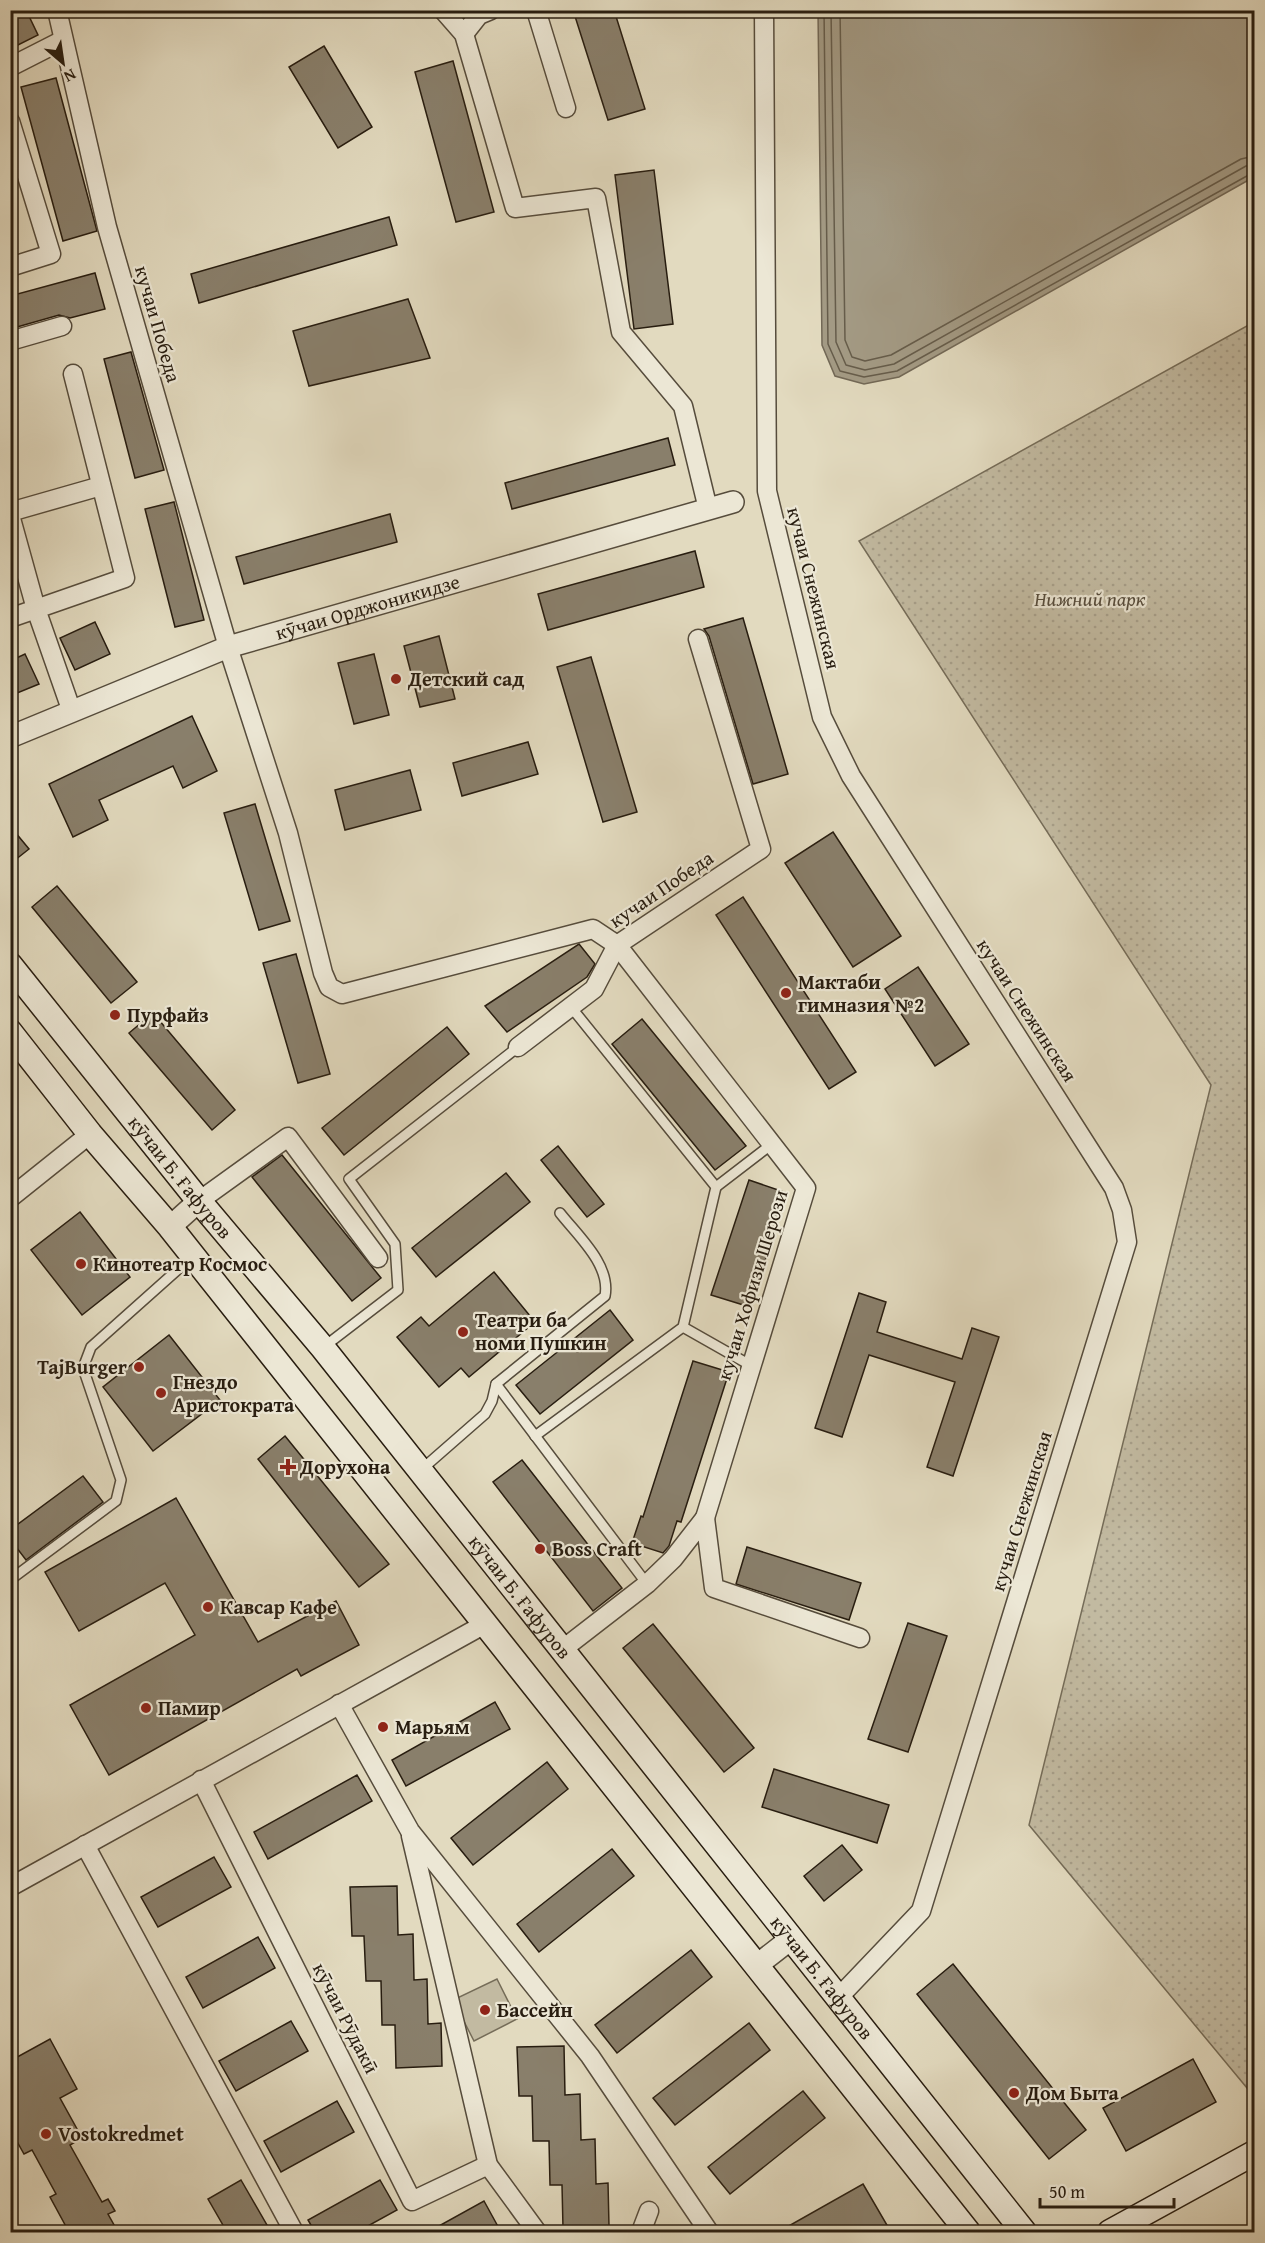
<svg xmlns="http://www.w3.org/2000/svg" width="1265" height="2243" font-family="'Gentium Book Plus',serif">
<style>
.green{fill:url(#green-dots);stroke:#756c58;stroke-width:1.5}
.pitch{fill:#c2baa1;stroke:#756c58;stroke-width:1.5}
.water{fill:#a39a84;stroke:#726856;stroke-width:1.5}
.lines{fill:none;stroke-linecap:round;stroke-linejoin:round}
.shore{stroke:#665c4a;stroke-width:1.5}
.building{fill:#897f6b;stroke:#281d10;stroke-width:1.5}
.service-casing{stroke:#564c3c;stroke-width:12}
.minor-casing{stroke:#564c3c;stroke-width:21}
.tertiary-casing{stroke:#564c3c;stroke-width:24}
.secondary-casing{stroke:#281d10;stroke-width:27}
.service{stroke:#ece7d5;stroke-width:9}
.minor{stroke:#ece7d5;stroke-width:18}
.tertiary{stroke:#ece7d5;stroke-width:21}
.secondary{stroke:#ece7d5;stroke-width:24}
.poi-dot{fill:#8f2418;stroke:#ece7d5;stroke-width:2}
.labels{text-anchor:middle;stroke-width:4.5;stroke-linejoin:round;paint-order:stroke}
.street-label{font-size:20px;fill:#281d10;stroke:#ece7d5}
.park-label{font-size:20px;font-style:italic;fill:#564c3c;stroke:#ece7d5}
.poi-label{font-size:20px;font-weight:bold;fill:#281d10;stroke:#ece7d5;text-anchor:start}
</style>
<defs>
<pattern id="green-dots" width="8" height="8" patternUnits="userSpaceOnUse" patternTransform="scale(1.5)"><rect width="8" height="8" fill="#c2baa1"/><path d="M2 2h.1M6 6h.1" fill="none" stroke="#a79f8a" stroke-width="1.8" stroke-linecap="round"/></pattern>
</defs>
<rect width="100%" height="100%" fill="#e2dabf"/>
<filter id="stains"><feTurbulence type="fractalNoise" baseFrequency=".00333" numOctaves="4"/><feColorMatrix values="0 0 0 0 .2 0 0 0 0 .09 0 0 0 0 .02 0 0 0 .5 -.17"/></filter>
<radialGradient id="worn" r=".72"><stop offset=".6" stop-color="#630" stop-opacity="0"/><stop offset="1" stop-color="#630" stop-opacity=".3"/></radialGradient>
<!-- green -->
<polygon class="green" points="1254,322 1254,2084 1247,2088 1029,1825 1211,1085 859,541"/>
<!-- pitch -->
<polygon class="pitch" points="497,1979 517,2019 474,2041 453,2000"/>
<!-- water -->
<polygon class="water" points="818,11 1254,11 1254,177 899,377 864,384 835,376 822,345"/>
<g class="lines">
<!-- shore -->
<g class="shore">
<polyline points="824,10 828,344 840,371 864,377 897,371 1254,172"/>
<polyline points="831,10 836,342 846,365 865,370 894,364 1246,166 1254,165"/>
<polyline points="840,10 845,340 852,357 865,361 891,355 1241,159 1254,156"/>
</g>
</g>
<!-- building -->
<g class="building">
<polygon points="10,10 26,10 38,35 10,49"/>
<polygon points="573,10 614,10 645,109 608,120"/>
<polygon points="324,46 372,127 338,148 289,67"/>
<polygon points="453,61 494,212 456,222 415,72"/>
<polygon points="56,78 97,231 63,241 21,87"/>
<polygon points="654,170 673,324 634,329 615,175"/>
<polygon points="389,217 397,245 199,303 191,274"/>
<polygon points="95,273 105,309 70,318 59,315 10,329 10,296"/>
<polygon points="408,299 430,358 309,386 293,331"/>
<polygon points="131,352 164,470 135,478 104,359"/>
<polygon points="668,438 675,465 512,509 505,483"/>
<polygon points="174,502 204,620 175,627 145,509"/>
<polygon points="390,514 397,542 244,584 236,557"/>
<polygon points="695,551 704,587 548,630 538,594"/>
<polygon points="743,618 788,774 753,784 709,636 704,629"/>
<polygon points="95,622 110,654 75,670 60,638"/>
<polygon points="439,636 455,699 420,707 404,646"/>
<polygon points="25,654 39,684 10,696 10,661"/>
<polygon points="374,654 389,715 354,724 338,663"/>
<polygon points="591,657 637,812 603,822 557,667"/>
<polygon points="192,716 217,771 183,788 173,766 99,800 108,820 73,837 49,784"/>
<polygon points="528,742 538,774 462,796 453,763"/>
<polygon points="410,770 421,810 345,830 335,790"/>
<polygon points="255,804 290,921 259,930 224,813"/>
<polygon points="10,826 29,849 10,864"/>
<polygon points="833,832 901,936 853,967 785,863"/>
<polygon points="57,886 137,982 111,1003 32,907"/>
<polygon points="743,897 856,1072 829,1089 716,915"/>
<polygon points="579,944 595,964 587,977 507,1032 485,1006"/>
<polygon points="296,954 330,1074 298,1083 263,963"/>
<polygon points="918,967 969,1044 935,1066 885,989"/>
<polygon points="153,1013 235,1110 212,1130 129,1033"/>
<polygon points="642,1019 746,1146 715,1170 612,1044"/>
<polygon points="447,1027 469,1054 344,1155 322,1128"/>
<polygon points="558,1146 604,1204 587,1217 541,1160"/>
<polygon points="282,1155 381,1278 352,1301 252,1177"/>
<polygon points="506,1173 530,1202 436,1277 412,1248"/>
<polygon points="749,1180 787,1193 750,1307 711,1295"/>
<polygon points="80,1212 130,1277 82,1315 31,1250"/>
<polygon points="494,1272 535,1322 469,1377 461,1368 439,1387 397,1337 421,1317 429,1326"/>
<polygon points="859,1293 886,1302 877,1332 962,1359 972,1328 999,1337 953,1476 927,1467 955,1382 869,1355 842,1437 815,1428"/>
<polygon points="610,1310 633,1340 540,1414 516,1385"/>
<polygon points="169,1335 220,1400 153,1451 103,1387"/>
<polygon points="693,1361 729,1372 681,1522 677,1521 669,1546 663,1553 632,1543 641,1516 643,1517"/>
<polygon points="285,1436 389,1564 359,1587 258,1459"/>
<polygon points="522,1460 622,1588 593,1611 493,1482"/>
<polygon points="83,1476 103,1502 26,1560 10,1539 10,1530"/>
<polygon points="176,1498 258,1642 336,1601 359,1645 301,1676 297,1669 109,1775 70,1705 195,1635 165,1583 79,1631 45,1572"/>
<polygon points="747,1547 861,1583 849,1620 736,1584"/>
<polygon points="908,1623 947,1636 908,1752 868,1739"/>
<polygon points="653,1624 754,1748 724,1772 623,1648"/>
<polygon points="495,1702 510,1729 406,1786 392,1760"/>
<polygon points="547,1762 568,1789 473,1865 451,1838"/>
<polygon points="774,1769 889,1805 877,1843 762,1807"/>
<polygon points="357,1775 372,1801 268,1859 254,1832"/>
<polygon points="842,1845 862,1870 824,1901 804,1876"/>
<polygon points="612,1849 634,1876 539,1952 517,1924"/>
<polygon points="214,1857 231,1887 158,1927 141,1897"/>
<polygon points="397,1886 398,1935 413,1934 414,1980 427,1979 428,2024 441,2023 442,2066 396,2068 395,2025 382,2025 381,1981 366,1981 364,1936 352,1936 350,1887"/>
<polygon points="258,1937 275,1968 203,2008 186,1977"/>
<polygon points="691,1950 712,1977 617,2053 595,2025"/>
<polygon points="953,1964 1086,2130 1049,2159 917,1994"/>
<polygon points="291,2021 308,2051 236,2091 219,2061"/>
<polygon points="749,2023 770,2050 675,2125 653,2098"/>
<polygon points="50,2039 77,2089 60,2098 82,2138 70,2145 102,2202 108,2199 115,2211 108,2214 118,2232 69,2232 50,2197 56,2194 32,2150 24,2154 10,2129 10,2061"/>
<polygon points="564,2046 565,2095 580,2094 581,2140 595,2139 596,2184 608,2183 609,2226 563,2228 562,2185 550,2185 549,2141 533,2141 532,2096 519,2096 517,2047"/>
<polygon points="1193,2059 1216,2102 1126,2151 1103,2108"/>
<polygon points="803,2091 825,2118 730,2194 708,2167"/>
<polygon points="337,2101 354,2132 281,2172 264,2141"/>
<polygon points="241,2180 271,2232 227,2232 208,2199"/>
<polygon points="380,2180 397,2210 357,2232 315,2232 308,2220"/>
<polygon points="863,2184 891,2232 778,2232"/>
<polygon points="484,2201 501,2232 428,2232"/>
</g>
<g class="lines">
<!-- service casing -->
<g class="service-casing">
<g id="service">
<polyline points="716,1187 772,1144"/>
<polyline points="683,1327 750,1365"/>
<polyline points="325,1346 398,1290 395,1244 349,1179 518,1047"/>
<polyline points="496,1384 647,1584"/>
<polyline points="535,1436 683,1327 716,1187 571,1007"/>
<path d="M421,1470L485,1414L492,1401L496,1384L605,1296C611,1265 578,1236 560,1213"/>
<polyline points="10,1580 116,1501 121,1480 83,1368 91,1347 193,1256"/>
</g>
</g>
<!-- minor casing -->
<g class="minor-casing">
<g id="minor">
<polyline points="57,10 107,227 228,647 288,833 323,973 329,987 342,994 593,929 617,945 806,1188 705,1518"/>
<polyline points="443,10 464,34 515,208 596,198 621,332 683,406 708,509"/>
<polyline points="536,10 566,108"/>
<polyline points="764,10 767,491 822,717 851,776 1114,1188 1122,1210 1127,1242 921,1911 839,1997"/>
<polyline points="464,34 479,15 491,10"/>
<polyline points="10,67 63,40"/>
<polyline points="10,121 51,254 10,267"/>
<polyline points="10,341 62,326"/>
<polyline points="10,512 101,486"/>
<polyline points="10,515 36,609 10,618"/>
<polyline points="72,712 36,609 125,578 73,374"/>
<polyline points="518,1047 594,989 617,945 761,849 698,639"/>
<polyline points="10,1198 90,1134"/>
<polyline points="199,1201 288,1137 378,1258"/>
<polyline points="563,1649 647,1584 673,1559 705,1518 714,1588 860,1638"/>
<polyline points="339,1704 410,1831 590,2056 709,2232"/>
<polyline points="201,1780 412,2201 488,2165"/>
<polyline points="411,1836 488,2165 537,2232"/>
<polyline points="85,1845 294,2232"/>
<polyline points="10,1887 485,1624"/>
<polyline points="641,2232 649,2211"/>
</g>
</g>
<!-- tertiary casing -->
<g class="tertiary-casing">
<g id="tertiary">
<path id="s1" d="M10,737L228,647L733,502"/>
<polyline points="170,1227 199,1201"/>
<polyline points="756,1966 792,1938"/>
</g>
</g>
<!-- secondary casing -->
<g class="secondary-casing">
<g id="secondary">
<path id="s2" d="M10,965L199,1201L323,1348L1024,2232"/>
<polyline points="10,1032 90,1134 170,1227 968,2232"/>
<polyline points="1110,2232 1254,2153"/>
</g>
</g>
<!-- service -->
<use href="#service" class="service"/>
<!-- minor -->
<use href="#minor" class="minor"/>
<!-- tertiary -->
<use href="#tertiary" class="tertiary"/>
<!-- secondary -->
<use href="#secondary" class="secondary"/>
</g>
<!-- markers -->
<g class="poi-dot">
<circle cx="396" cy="679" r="6"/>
<circle cx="786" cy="993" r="6"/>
<circle cx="115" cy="1015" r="6"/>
<circle cx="81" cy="1264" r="6"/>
<circle cx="463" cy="1332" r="6"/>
<circle cx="139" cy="1367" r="6"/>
<circle cx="161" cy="1393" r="6"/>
<path d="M285 1458h6v6h6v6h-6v6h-6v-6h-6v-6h6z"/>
<circle cx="540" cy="1549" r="6"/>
<circle cx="208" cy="1607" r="6"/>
<circle cx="146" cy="1708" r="6"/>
<circle cx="383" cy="1727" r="6"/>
<circle cx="485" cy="2010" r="6"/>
<circle cx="1014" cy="2093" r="6"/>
<circle cx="46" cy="2134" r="6"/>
</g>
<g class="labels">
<!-- street labels -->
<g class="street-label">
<text transform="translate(158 324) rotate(74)" y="7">кучаи Победа</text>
<text transform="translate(814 588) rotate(76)" y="7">кучаи Снежинская</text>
<text dy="7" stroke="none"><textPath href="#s1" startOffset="381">кӯчаи Орджоникидзе</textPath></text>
<text transform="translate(661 889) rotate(-34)" y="7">кучаи Победа</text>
<text transform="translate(1027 1010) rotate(57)" y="7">кучаи Снежинская</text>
<text dy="7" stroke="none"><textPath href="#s2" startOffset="272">кӯчаи Б. Ғафуров</textPath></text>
<text transform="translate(752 1285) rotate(-73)" y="7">кучаи Хофизи Шерози</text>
<text transform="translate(1021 1511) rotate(-73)" y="7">кучаи Снежинская</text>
<text dy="7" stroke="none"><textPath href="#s2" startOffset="812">кӯчаи Б. Ғафуров</textPath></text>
<text dy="7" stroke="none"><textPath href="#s2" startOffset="1298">кӯчаи Б. Ғафуров</textPath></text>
<text transform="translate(346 2018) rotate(63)" y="7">кӯчаи Рӯдакӣ</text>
</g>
<!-- park labels -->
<g class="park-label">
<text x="1090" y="606">Нижний парк</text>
</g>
<!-- poi labels -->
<g class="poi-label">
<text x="408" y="686">Детский сад</text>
<text x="798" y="989">Мактаби<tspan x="798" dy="23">гимназия №2</tspan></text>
<text x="127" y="1022">Пурфайз</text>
<text x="93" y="1271">Кинотеатр Космос</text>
<text x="475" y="1327">Театри ба<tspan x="475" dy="23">номи Пушкин</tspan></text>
<text x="127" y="1374" text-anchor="end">TajBurger</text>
<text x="173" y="1389">Гнездо<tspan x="173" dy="23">Аристократа</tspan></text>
<text x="300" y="1474">Дорухона</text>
<text x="552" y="1556">Boss Craft</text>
<text x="220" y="1614">Кавсар Кафе</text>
<text x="158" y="1715">Памир</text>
<text x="395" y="1734">Марьям</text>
<text x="497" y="2017">Бассейн</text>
<text x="1026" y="2100">Дом Быта</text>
<text x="58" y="2141">Vostokredmet</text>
</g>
</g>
<!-- margin -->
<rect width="1265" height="2243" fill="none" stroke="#e2dabf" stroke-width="36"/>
<rect x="12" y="12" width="1241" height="2219" fill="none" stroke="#281d10" stroke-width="3"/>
<rect x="18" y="18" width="1229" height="2207" fill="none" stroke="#281d10" stroke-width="1.5"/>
<!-- north arrow -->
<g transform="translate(63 63) rotate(151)" stroke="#ece7d5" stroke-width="4.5" paint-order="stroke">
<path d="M0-4.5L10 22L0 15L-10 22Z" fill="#281d10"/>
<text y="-9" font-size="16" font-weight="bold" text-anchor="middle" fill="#281d10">N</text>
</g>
<!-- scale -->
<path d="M1040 2198v9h134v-9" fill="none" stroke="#281d10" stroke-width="3"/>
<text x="1049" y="2198" font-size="18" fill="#281d10" stroke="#ece7d5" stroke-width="4.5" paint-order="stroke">50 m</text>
<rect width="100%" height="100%" filter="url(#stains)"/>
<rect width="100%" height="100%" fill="url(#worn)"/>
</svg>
